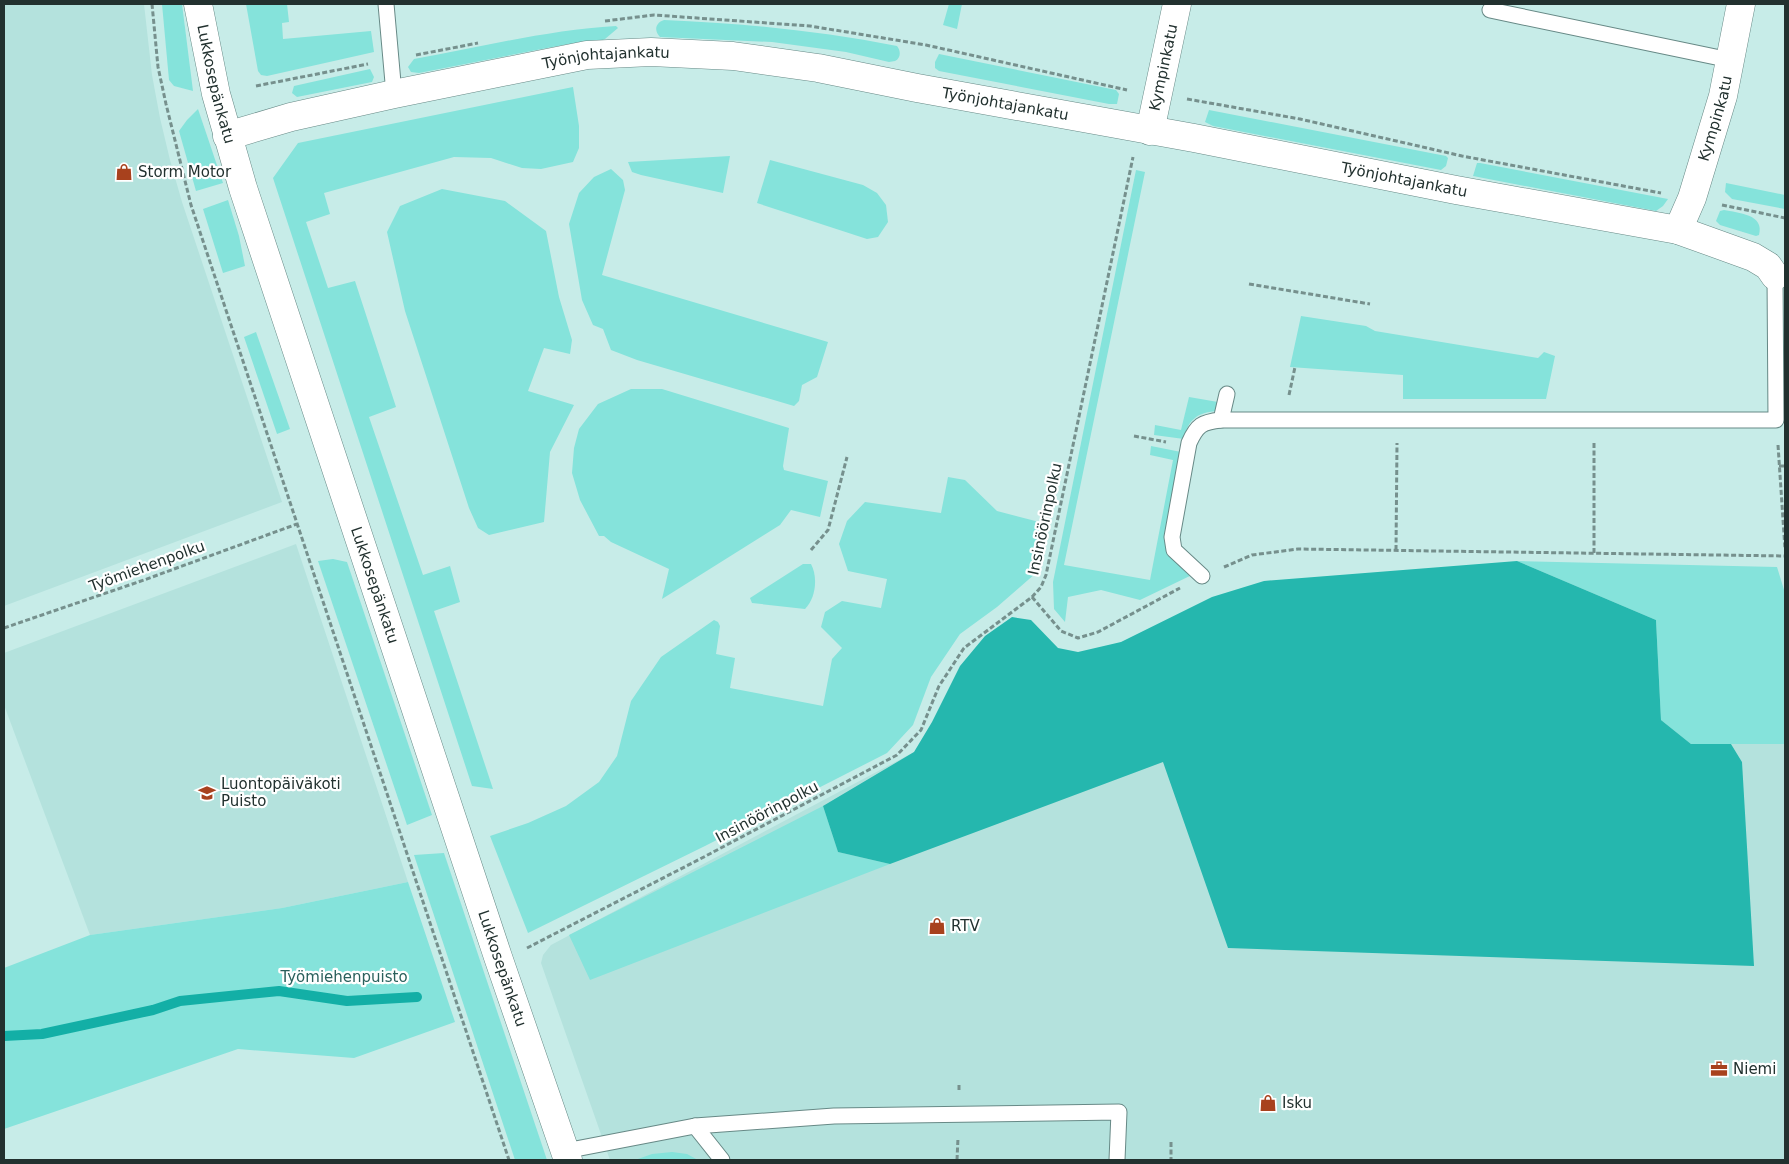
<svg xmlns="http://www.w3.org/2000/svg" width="1789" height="1164" font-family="'DejaVu Sans',sans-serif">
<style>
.built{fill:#b4e2dd}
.green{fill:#85e3db}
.forest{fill:#25b7ae}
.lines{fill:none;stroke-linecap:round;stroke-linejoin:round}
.stream{stroke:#13afa6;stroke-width:10}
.service-casing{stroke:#678986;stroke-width:17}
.minor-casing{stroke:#678986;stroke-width:29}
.path{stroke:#76908d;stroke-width:3;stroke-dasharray:5 2.5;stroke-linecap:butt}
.service{stroke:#fff;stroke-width:15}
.minor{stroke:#fff;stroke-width:28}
.labels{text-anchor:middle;stroke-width:4.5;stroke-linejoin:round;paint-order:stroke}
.street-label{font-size:15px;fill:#22312f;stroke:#fff}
.poi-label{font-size:15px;fill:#22312f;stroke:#fff;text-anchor:start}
.park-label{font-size:15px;fill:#2a605c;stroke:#fff}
</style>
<rect width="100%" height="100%" fill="#c7ece8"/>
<!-- built -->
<g class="built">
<polygon points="4,4 144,4 152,75 160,118 170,160 182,202 282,502 4,606"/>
<polygon points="296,544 408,882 282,908 90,935 4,705 4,653"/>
<polygon points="1121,642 1742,762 1731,744 1785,744 1785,1160 610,1160 541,963 543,955 551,945"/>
</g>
<!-- green -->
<g class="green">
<polygon points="162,4 182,4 193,91 174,86 169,80"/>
<polygon points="246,4 287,4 289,22 282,23 283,39 371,31 374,52 267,76 261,75 258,71"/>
<polygon points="949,4 962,4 957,29 943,25"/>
<path d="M664,20C742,23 820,31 897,46C901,51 901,58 895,61L889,62L846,52L772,42L660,37C654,31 655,23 664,20Z"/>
<path d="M616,26L618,28L605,39L598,42L569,44L547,48L419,73L411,72L408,67L414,59C481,47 548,30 616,26Z"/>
<polygon points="939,54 1116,90 1119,94 1117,104 1109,104 939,71 935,68 935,62"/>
<polygon points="370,69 374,77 372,82 297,97 292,93 294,86"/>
<polygon points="573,87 579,126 579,148 573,162 541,169 522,168 491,158 454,157 324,193 330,214 306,222 328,288 355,281 396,407 369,417 423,575 450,566 460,602 434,611 493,789 472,786 273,178 298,143"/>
<polygon points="198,109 223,183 196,191 179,131 187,120"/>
<polygon points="1209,110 1446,156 1448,158 1446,166 1441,170 1213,126 1205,122"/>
<polygon points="730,156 723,193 641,175 632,172 628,162"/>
<polygon points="770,160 863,185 877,193 886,205 888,222 878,237 867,239 757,203"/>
<polygon points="1477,163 1480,163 1668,199 1663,206 1656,211 1473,176"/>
<polygon points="611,169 623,180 625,190 602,275 828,342 817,377 802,385 799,401 794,406 637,360 611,350 603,329 593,325 582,300 569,224 579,193 594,177"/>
<polygon points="1136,170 1145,172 1064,565 1150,580 1173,460 1150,455 1151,446 1181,452 1167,538 1194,574 1140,600 1101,590 1068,597 1065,622 1054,609 1053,582"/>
<polygon points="1726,183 1785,195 1785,209 1732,199 1725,192"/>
<polygon points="442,189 505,201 546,231 559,297 572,340 570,354 544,348 528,391 574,405 550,452 544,522 489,535 478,528 469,508 405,311 387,232 400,206"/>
<polygon points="228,200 239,236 245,266 223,273 203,209"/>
<path d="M1724,210C1738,213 1765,214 1759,235L1756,236L1720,225L1716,221L1720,211Z"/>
<polygon points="1301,316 1366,326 1375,331 1538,358 1544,352 1555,356 1546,399 1403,399 1403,375 1290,367"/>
<polygon points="256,332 290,429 277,434 244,337"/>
<polygon points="631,389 662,389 789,428 783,466 784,470 828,481 820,517 791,510 780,525 662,599 669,569 611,542 604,536 599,536 580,500 572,473 574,448 579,429 598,404"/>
<path d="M1189,397L1218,402V411C1198,412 1188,419 1184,439L1154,435L1155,425L1181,430Z"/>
<polygon points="948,477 965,480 997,511 1047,524 1036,573 997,607 960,634 931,677 913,725 887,753 705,846 528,933 490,836 528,823 566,806 599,782 617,756 631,701 661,657 714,620 718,622 720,626 716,654 735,658 730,688 823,706 832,659 842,648 821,627 825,612 842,601 881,608 887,579 848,571 839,544 847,521 865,502 941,513"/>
<polygon points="333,559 347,562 432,815 407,825 318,561"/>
<polygon points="1517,561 1777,567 1785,593 1785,744 1691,744 1661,720 1656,620"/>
<path d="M803,564H811C818,577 816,598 805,609L752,603L750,598Z"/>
<polygon points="823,806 838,852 890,864 590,980 569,935"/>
<polygon points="444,853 547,1160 515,1160 414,855"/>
<polygon points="408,882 455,1022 354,1058 238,1049 4,1129 4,968 90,935 282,908"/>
<polygon points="672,1152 687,1154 698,1160 635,1160 652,1154"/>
</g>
<!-- forest -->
<polygon class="forest" points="1517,561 1656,620 1661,720 1691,744 1731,744 1742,762 1754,966 1228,948 1163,762 890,864 838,852 823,806 914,752 932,722 960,666 985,636 1012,617 1031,620 1058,648 1078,652 1121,642 1212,597 1264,581"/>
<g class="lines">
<!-- stream -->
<polyline class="stream" points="4,1036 42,1034 153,1010 180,1001 279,991 347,1001 417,997"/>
<!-- service casing -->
<g class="service-casing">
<g id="service">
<polyline points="386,4 394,94"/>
<polyline points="1490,10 1730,60"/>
<polyline points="1221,420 1227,394"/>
<path d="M1202,576L1174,550L1172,537L1189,443C1197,425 1202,422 1221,420H1776L1775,276"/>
<polyline points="695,1126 834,1116 1119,1112 1117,1160"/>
<polyline points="565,1151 695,1126 722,1160"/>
</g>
</g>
<!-- minor casing -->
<g class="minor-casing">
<g id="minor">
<path id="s1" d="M198,4L216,94L243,188L498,957L568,1160"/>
<path id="s2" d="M1150,131L1177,4"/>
<path id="s3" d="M227,136L291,117L394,94L587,55L651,52L733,56L818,68L917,88L1194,138L1456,190L1678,230L1753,257L1768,266L1775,276"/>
<path id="s4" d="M1678,230L1692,198L1723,96L1741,4"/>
</g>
</g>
<!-- path -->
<g class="path">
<polyline points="152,4 158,67 166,104 191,205 509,1160"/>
<polyline points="605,21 654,15 810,26 926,45 1127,90"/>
<polyline points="416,55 478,43"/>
<polyline points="256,86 368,64"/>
<polyline points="1187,99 1300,119 1462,156 1661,193"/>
<polyline points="1722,205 1785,218"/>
<polyline points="1249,284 1370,304"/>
<polyline points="1289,395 1295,367"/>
<polyline points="1134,436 1166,442"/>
<polyline points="1594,443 1594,554"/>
<polyline points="1778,445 1785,549"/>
<polyline points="1779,466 1785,466"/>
<polyline points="811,550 828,530 847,457"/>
<polyline points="1396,550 1397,443"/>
<polyline points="1224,567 1252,555 1298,549 1785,556"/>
<polyline points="1032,597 1061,631 1078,638 1098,632 1180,588"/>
<polyline points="4,628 144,580 297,524"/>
<polyline points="527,948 700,859 897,755 921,730 939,686 964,648 1032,597 1041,587 1046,575 1133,157"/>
<polyline points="959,1090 959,1083"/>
<polyline points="1171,1142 1171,1160"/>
<polyline points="957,1160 958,1138"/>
</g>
<!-- service -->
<use href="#service" class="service"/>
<!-- minor -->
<use href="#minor" class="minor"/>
</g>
<!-- icons -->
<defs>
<g id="shop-bare" transform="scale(1.35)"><path d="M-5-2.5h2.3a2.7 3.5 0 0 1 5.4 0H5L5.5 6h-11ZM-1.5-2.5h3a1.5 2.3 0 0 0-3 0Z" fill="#a8411d" stroke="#fff" stroke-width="2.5" paint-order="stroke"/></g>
<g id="school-bare" transform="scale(1.35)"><path d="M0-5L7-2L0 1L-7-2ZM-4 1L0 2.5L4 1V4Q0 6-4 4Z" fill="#a8411d" stroke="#fff" stroke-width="2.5" paint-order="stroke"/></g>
<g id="office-bare" transform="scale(1.35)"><path d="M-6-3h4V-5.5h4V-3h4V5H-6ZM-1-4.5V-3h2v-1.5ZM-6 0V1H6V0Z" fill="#a8411d" stroke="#fff" stroke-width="2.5" paint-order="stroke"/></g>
</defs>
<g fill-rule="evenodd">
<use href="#shop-bare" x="124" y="172"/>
<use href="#school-bare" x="207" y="793"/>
<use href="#shop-bare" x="937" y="926"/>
<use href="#office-bare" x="1719" y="1069"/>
<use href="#shop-bare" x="1268" y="1103"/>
</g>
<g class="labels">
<!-- street labels -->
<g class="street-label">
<text dy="5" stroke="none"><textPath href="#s3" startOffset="388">Työnjohtajankatu</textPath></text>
<text dy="5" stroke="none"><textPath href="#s2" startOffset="65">Kympinkatu</textPath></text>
<text dy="5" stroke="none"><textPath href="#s1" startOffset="82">Lukkosepänkatu</textPath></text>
<text dy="5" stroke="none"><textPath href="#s3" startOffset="792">Työnjohtajankatu</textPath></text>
<text dy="5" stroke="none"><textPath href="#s4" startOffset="118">Kympinkatu</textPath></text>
<text dy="5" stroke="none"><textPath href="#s3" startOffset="1198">Työnjohtajankatu</textPath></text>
<text transform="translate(1045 519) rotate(-78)" y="5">Insinöörinpolku</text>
<text transform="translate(147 566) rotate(-20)" y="5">Työmiehenpolku</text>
<text dy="5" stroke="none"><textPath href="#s1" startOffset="608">Lukkosepänkatu</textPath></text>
<text transform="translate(767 812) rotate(-28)" y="5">Insinöörinpolku</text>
<text dy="5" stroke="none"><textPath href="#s1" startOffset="1012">Lukkosepänkatu</textPath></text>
</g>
<!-- poi labels -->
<g class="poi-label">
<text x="138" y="177">Storm Motor</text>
<text x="221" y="789">Luontopäiväkoti<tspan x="221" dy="17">Puisto</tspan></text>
<text x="951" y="931">RTV</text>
<text x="1733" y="1074">Niemi</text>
<text x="1282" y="1108">Isku</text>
</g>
<!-- park labels -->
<g class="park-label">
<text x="344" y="982">Työmiehenpuisto</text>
</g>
</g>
<!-- border -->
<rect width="1789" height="1164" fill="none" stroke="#22312f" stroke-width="10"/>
</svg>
